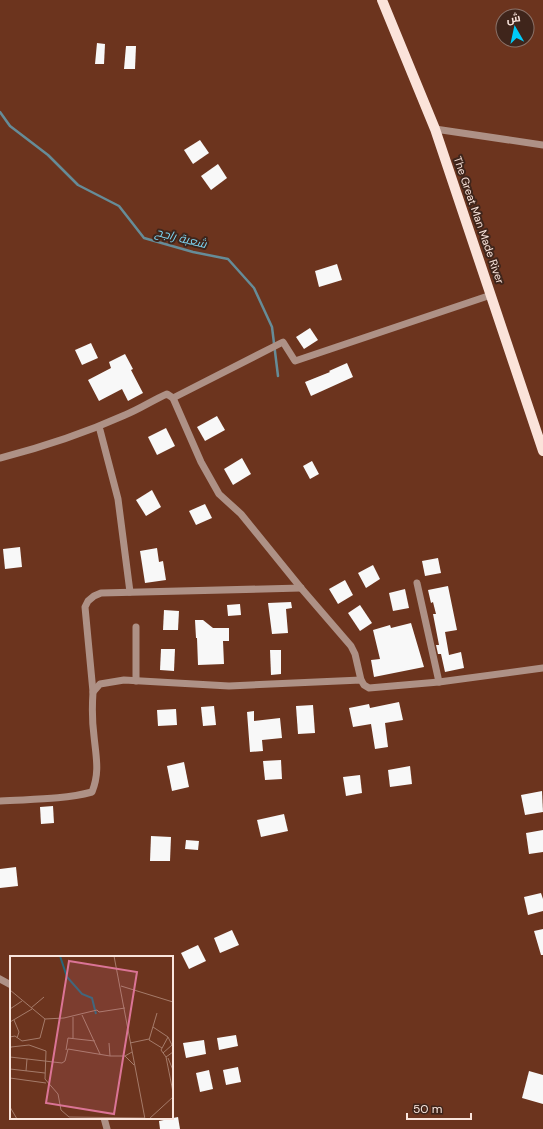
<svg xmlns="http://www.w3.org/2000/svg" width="543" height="1129" font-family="'DM Sans',Cairo,sans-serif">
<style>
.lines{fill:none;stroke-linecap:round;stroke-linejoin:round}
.stream{stroke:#668c98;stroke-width:2.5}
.building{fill:#f8f8f8}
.minor{stroke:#ae9186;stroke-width:7}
.major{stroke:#fbe3da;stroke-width:10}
.labels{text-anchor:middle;stroke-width:4;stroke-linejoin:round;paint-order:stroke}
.street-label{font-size:11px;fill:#fae5dd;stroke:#3f251b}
.water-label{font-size:12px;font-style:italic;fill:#7ed7f5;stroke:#3f251b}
.inset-river{fill:none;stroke:#26667a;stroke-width:2}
.inset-road{fill:none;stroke:#a57b6a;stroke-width:1}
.view{fill:#db7496;fill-opacity:0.15;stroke:#db7496;stroke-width:2}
.inset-edge{fill:none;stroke:#fae5dd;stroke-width:2}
</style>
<rect width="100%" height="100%" fill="#6c341e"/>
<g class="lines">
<!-- stream -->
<polyline class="stream" points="0,112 10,126 48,155 78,185 119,206 144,238 193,252 228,259 254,288 272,327 278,376"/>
</g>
<!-- building -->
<g class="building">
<polygon points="97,43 105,44 104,64 95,64"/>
<polygon points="126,46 136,46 135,69 124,69"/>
<polygon points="200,140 209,153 193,164 184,150"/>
<polygon points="218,164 227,178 211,190 201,176"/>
<polygon points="337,264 342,280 319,287 315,271"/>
<polygon points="310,328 318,340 304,349 296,337"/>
<polygon points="91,343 98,358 82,365 75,350"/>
<polygon points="125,354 133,369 131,370 143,393 128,401 122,389 99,401 88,380 111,368 109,362"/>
<polygon points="347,363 353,377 311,396 305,382 330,372 329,371"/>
<polygon points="217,416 225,430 205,441 197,427"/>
<polygon points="166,428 175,446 157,455 148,437"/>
<polygon points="242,458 251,474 233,485 224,469"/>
<polygon points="312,461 319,474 310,479 303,466"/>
<polygon points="152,490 161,507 146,516 136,500"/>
<polygon points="205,504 212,518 196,525 189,511"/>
<polygon points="20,547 22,567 5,569 3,549"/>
<polygon points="157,548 159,562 163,561 166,580 145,583 140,551"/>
<polygon points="438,558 441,573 425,576 422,561"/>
<polygon points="373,565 380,579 366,588 358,573"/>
<polygon points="345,580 353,595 338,604 329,589"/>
<polygon points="448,586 457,630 445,632 449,655 461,652 464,668 445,672 441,654 438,654 436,645 439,645 433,614 436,614 433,602 431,603 428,590"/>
<polygon points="405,589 409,608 393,611 389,593"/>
<polygon points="291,602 292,608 286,609 288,633 272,634 268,603"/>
<polygon points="240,604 241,615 228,616 227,605"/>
<polygon points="360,605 372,623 360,631 348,613"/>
<polygon points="164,610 179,611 178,630 163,630"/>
<polygon points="195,620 203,620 213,628 229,628 229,641 223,641 224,664 198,665 197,638 196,638"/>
<polygon points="411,623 424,667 374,677 371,660 380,659 373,630 390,625 391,628"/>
<polygon points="161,649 175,649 174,671 160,670"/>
<polygon points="270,650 281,650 281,674 271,675"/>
<polygon points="399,702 403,720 385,723 388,747 375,749 371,724 353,727 349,708 369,704 370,708"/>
<polygon points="313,705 315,733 298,734 296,706"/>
<polygon points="214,706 216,725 203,726 201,707"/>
<polygon points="176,709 177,725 158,726 157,710"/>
<polygon points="254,711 254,721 280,718 282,738 262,740 263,751 250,752 247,712"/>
<polygon points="281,760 282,779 265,780 263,761"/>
<polygon points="184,762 189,787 172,791 167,766"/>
<polygon points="410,766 412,784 390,787 388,770"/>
<polygon points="360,775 362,793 346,796 343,777"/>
<polygon points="542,791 543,812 525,815 521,795"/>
<polygon points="53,806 54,823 41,824 40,807"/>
<polygon points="284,814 288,831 261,837 257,820"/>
<polygon points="543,830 543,852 529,854 526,833"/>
<polygon points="151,836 171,837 170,861 150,861"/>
<polygon points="186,840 199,841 198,850 185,849"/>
<polygon points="16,867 18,886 0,888 0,869"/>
<polygon points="541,893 543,899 543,911 528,915 524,897"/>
<polygon points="543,929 543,955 541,955 534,931"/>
<polygon points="232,930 239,945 220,953 214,938"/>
<polygon points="198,945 206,961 189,969 181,953"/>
<polygon points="236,1035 238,1046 219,1050 217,1038"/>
<polygon points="204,1040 206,1054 186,1058 183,1043"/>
<polygon points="238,1067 241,1082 226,1085 223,1070"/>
<polygon points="209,1070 213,1089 200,1092 196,1073"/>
<polygon points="529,1071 543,1075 543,1104 522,1098"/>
<polygon points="178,1117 180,1129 160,1129 159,1121"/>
</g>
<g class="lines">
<!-- minor -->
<g class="minor">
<polyline points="435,129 543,145"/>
<polyline points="173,398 283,342 295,361 491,295"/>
<polyline points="100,430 118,499 130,592"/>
<path d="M0,458C43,447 85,433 125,415C140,409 153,400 167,394L173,398L201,462L219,494L241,514L301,588L351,646L355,654L361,680"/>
<polyline points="417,583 439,682"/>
<polyline points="136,627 136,681"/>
<polyline points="93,692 85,607 88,601 94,596 101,593 301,588"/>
<path d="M0,801C31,799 62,800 92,792C100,772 96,757 94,736C92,721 92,707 93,692L100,684L124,680L229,686L361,680L364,685L369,688L439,682L543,668"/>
<polyline points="0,979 11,985"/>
<polyline points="104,1118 107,1129"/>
</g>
<!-- major -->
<polyline class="major" points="382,0 435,129 543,451"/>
</g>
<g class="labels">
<!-- street labels -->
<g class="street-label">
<text transform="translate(479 220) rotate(71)" y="4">The Great Man Made River</text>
</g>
<!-- water labels -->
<g class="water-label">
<text transform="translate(181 238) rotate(14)" y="4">شعبة راجح</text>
</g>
</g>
<!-- overview -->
<g transform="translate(10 956)">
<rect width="163" height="163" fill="#6c341e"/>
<path class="inset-river" d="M50,0L57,21L72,38L82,42L86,58"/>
<path class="inset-road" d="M104,0L135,163M111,30L163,46M0,34L35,63L54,62L87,54L89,56L115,52M21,52L34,41M0,53L12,45M147,57L139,84L152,92M72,59L90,98M63,61V82M4,64L9,76L7,82M0,66L22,53M143,71L158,81L151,94L156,101L163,96M0,81L5,80L12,85L30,82L35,63M99,87L100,100M120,87L139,83M0,94L1,91L19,89L36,95L35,123L48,138L51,154L59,161L135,162M56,94L58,82L85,85M153,97L162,89L158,81M115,100L124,109M0,101L52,107L55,105L58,93L100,100H115L122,96M156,101L163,136M158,102L163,114M0,113L35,117M16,115L17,103M0,122L36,127M0,151L7,163M139,163L163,141"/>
<path class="view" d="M59,5L127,16L104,158L36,147Z"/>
<rect width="163" height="163" class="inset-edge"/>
</g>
<!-- north arrow -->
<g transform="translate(515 28) rotate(351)"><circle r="19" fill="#3f251b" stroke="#8a7269"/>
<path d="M0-3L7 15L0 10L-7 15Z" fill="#00cbf9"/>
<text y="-6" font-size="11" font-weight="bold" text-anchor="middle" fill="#fae5dd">ش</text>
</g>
<!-- scale -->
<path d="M407 1113v6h64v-6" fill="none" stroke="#fae5dd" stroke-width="2"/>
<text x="413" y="1113" font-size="12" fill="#fae5dd" stroke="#3f251b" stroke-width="3" paint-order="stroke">50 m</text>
</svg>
